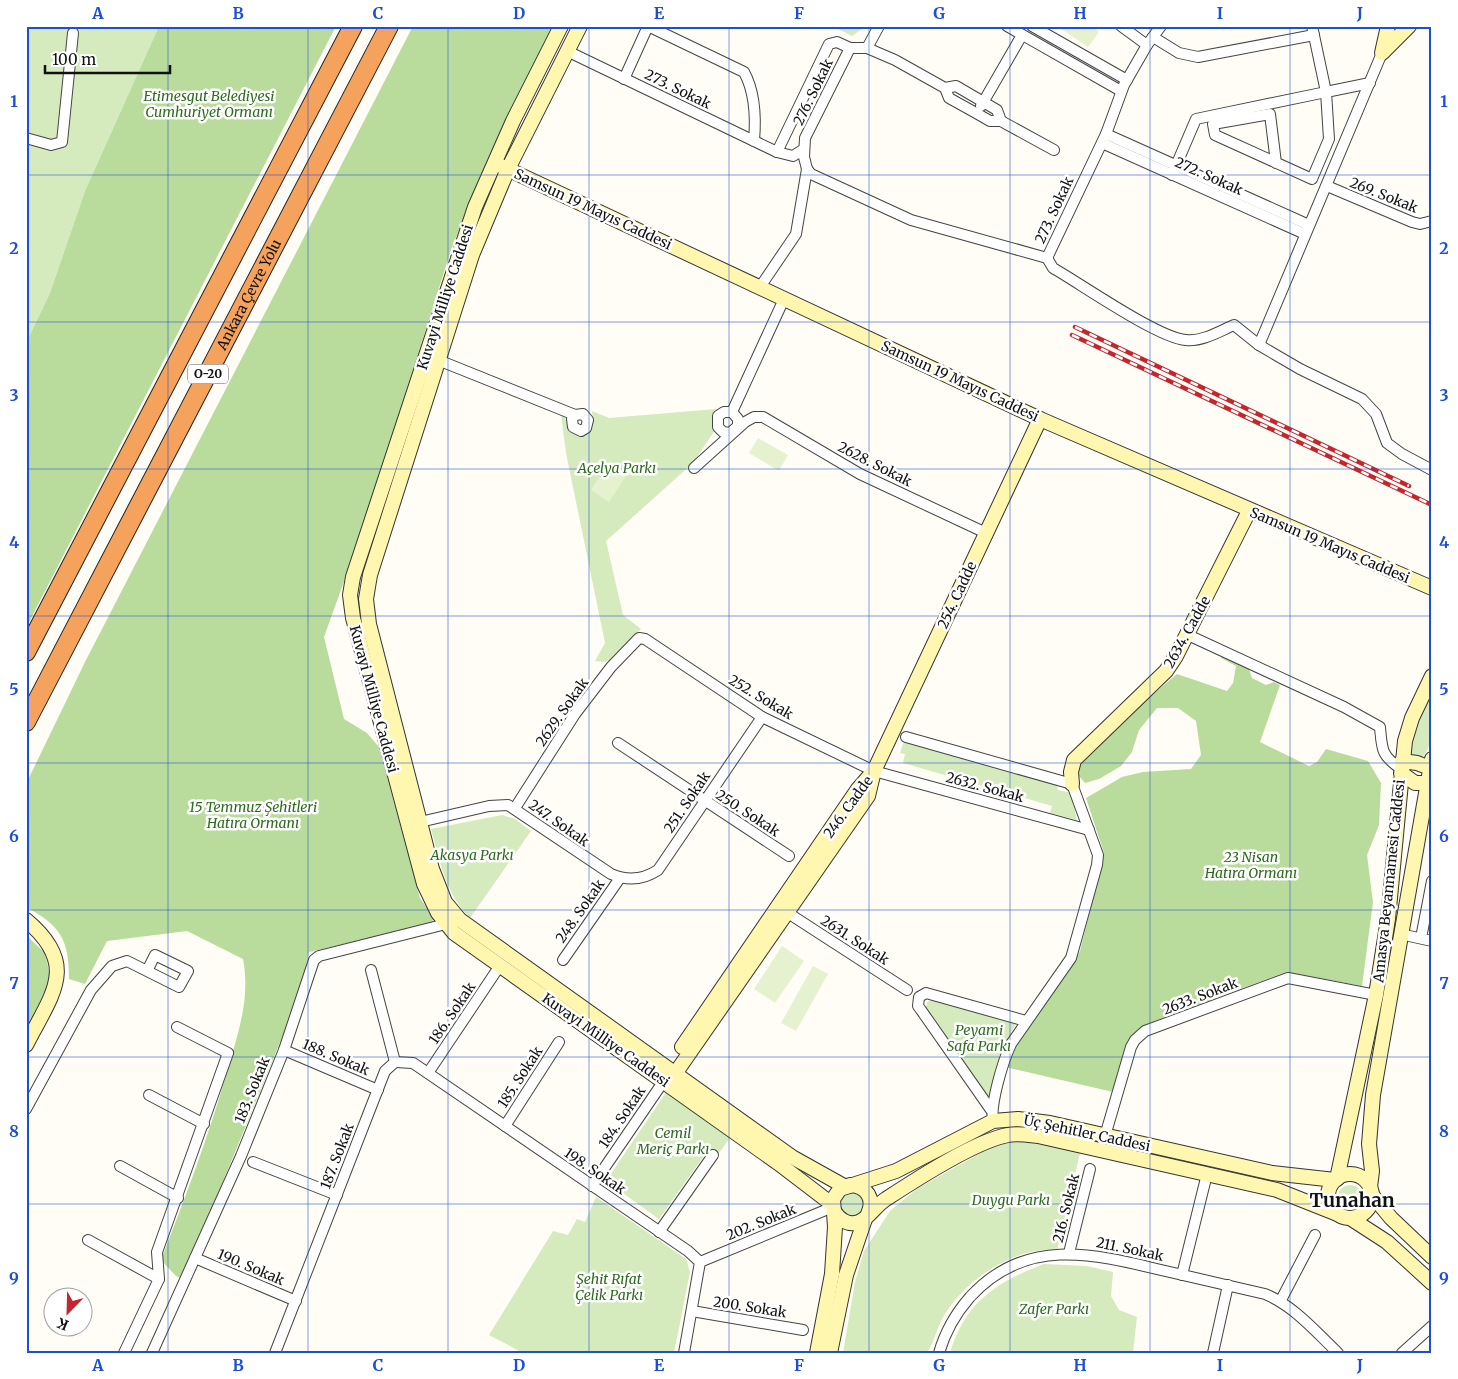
<svg xmlns="http://www.w3.org/2000/svg" width="1458" height="1379" font-family="Merriweather,serif">
<style>
.green{fill:#d5ebbd}
.forest{fill:#b9dc9c}
.pitch{fill:#e6f2cf}
.lines{fill:none;stroke-linecap:round;stroke-linejoin:round}
.street-casing{stroke:#444;stroke-width:12}
.secondary-casing{stroke:#333;stroke-width:16}
.highway-casing{stroke:#222;stroke-width:20}
.street{stroke:#fff;stroke-width:10}
.secondary{stroke:#fff6b0;stroke-width:14}
.highway{stroke:#f5a25d;stroke-width:18}
.rail-casing{stroke:#c4262e;stroke-width:4.5}
.rail{stroke:#fff;stroke-width:2.5;stroke-dasharray:8;stroke-linecap:butt}
.grid{fill:none;stroke:#1d4ed8;stroke-width:1;stroke-opacity:0.55}
.labels{text-anchor:middle;stroke-width:5;stroke-linejoin:round;paint-order:stroke}
.shield{fill:#fff;stroke:#585858;stroke-width:1}
.shield-label{font-size:12px;font-weight:bold;fill:#111}
.street-label{font-size:14px;fill:#111;stroke:#fff}
.park-label{font-size:14px;font-style:italic;fill:#2f6b1f;stroke:#fff}
.district-label{font-size:19px;font-weight:bold;fill:#111;stroke:#fff}
.neatline{fill:none;stroke:#1d4ed8;stroke-width:2}
.grid-label{font-size:16px;text-anchor:middle;font-weight:bold;fill:#1d4ed8}
</style>
<rect width="100%" height="100%" fill="#fffdf5"/>
<!-- green -->
<g class="green">
<polygon points="26,26 159,26 85,191 50,293 26,343"/>
<polygon points="833,26 866,26 852,36"/>
<polygon points="716,409 718,411 715,430 693,463 606,541 623,615 641,629 610,660 604,662 595,661 605,643 566,453 561,415 565,416 567,425 575,432 593,420 592,411 609,418"/>
<path d="M1432,684C1432,702 1437,747 1421,758L1412,756L1409,741Z"/>
<polygon points="904,741 1057,785 1058,790 1071,793 1077,820 1050,813 1052,806 903,763 905,754 900,753"/>
<path d="M502,815L515,819L531,831L470,918C445,893 440,861 431,829Z"/>
<polygon points="934,999 1016,1023 1001,1052 989,1098 925,1011 927,1002"/>
<polygon points="667,1091 731,1136 719,1153 706,1153 659,1219 606,1181"/>
<path d="M1020,1142L1052,1146L1080,1153L1057,1250C1013,1247 967,1279 945,1314C937,1326 935,1341 927,1353H843L855,1282L864,1251L890,1211L918,1188L997,1144Z"/>
<circle cx="1350" cy="1197" r="12"/>
<circle cx="852" cy="1205" r="12"/>
<polygon points="596,1197 686,1259 690,1272 674,1353 523,1353 489,1335 553,1231 568,1235 577,1219 585,1222"/>
<path d="M1044,1264L1087,1266L1113,1272L1111,1296L1119,1310L1137,1317L1133,1352L1138,1353H950C965,1302 997,1282 1044,1264Z"/>
</g>
<!-- forest -->
<g class="forest">
<polygon points="159,26 336,26 26,628 26,343 50,293 85,191"/>
<path d="M413,26H554L488,158L451,250L360,537L324,637L344,719L367,733L379,747L420,898L434,918L431,924L309,952L299,996L183,1279L176,1276L161,1260C185,1198 208,1138 226,1075C237,1036 251,1000 243,959L187,931L107,941L85,984L69,979C69,940 61,926 26,907V784L85,662Z"/>
<polygon points="1221,654 1249,669 1252,678 1266,685 1274,682 1280,685 1260,742 1309,766 1317,762 1326,749 1368,761 1381,783 1379,825 1367,855 1373,902 1362,986 1286,972 1147,1024 1130,1041 1113,1092 1005,1067 1020,1034 1069,971 1080,951 1104,853 1086,798 1122,777 1143,772 1191,769 1201,755 1196,721 1178,708 1157,708 1139,730 1132,752 1121,766 1099,779 1085,783 1079,776 1080,765 1139,706 1177,674 1227,691 1233,683 1236,666 1221,658"/>
<polygon points="26,935 45,953 51,981 26,1035"/>
</g>
<!-- pitch -->
<g class="pitch">
<polygon points="1061,26 1091,26 1099,32 1088,47 1060,28"/>
<polygon points="758,438 788,455 779,471 749,453"/>
<polygon points="610,461 628,473 609,502 591,490"/>
<polygon points="782,946 804,961 775,1003 754,989"/>
<polygon points="813,966 828,974 796,1031 781,1023"/>
</g>
<g class="lines">
<!-- street casing -->
<g class="street-casing">
<g id="street">
<path d="M648,26L744,72C755,92 756,118 754,141"/>
<polyline points="1007,26 1121,91"/>
<polyline points="1032,26 1127,80"/>
<polyline points="1121,26 1147,45"/>
<polyline points="1153,37 1179,53 1198,57 1314,35"/>
<polyline points="867,48 879,26"/>
<polyline points="567,51 777,152 793,156 804,149"/>
<polyline points="624,79 648,26"/>
<polyline points="981,106 1022,35"/>
<polyline points="1001,121 1054,150"/>
<polyline points="1106,134 1309,225"/>
<polyline points="26,138 51,145 62,142 73,33"/>
<polyline points="1102,143 1305,234"/>
<polyline points="777,152 829,44 837,42 850,48"/>
<polyline points="1276,163 1270,114 1213,124 1215,135 1312,179 1329,139 1326,92 1370,83"/>
<polyline points="807,169 811,174 911,220 1047,258 1106,134 1124,85 1147,45 1161,26"/>
<polyline points="1172,175 1196,119 1326,92 1312,26"/>
<polyline points="1327,186 1412,222 1420,224 1432,221"/>
<path d="M1047,258L1053,268C1081,284 1158,338 1186,340C1202,342 1220,331 1234,325L1259,345L1300,369L1362,399L1376,414L1387,443L1402,454L1432,470"/>
<polyline points="760,287 796,234 807,169 804,157 805,138 850,48 867,48 895,60 945,88 949,98 976,113 990,121 1001,121 997,110 956,86 945,88"/>
<polyline points="1259,345 1382,53"/>
<polyline points="438,360 575,415 583,414 588,420 586,428 581,431 573,427 572,419 575,415"/>
<polyline points="732,412 738,419 738,426 730,433 723,432 718,427 718,416 724,412 732,412 784,299"/>
<polyline points="694,468 745,422 754,417 763,417 860,474 986,533"/>
<path d="M1188,635L1344,707L1380,727C1382,750 1381,755 1401,769"/>
<path d="M906,737L1072,784L1098,855L1097,865L1071,958L1011,1044C1003,1061 990,1104 993,1121"/>
<polyline points="618,743 789,856"/>
<polyline points="515,808 575,714 611,667 639,638 645,639 762,717 874,771 1089,830"/>
<path d="M420,822L489,806L508,805L611,874C627,881 643,880 658,870L762,717"/>
<polyline points="788,913 907,990"/>
<polyline points="1400,934 1432,941"/>
<polyline points="1421,938 1432,881"/>
<polyline points="563,960 620,878"/>
<polyline points="284,1050 378,1090"/>
<polyline points="395,1062 413,1063 688,1251 700,1262 684,1353"/>
<polyline points="428,1073 499,967"/>
<polyline points="149,1095 204,1124"/>
<polyline points="26,1109 91,990 112,966 127,961 179,987 188,971 155,955 147,971"/>
<polyline points="991,1110 921,1010 918,1006 919,997 926,993 1026,1021"/>
<polyline points="505,1126 559,1042"/>
<polyline points="1105,1136 1131,1047 1135,1040 1145,1031 1288,978 1376,995"/>
<polyline points="253,1162 337,1195"/>
<polyline points="120,1166 178,1198"/>
<polyline points="592,1186 659,1088"/>
<polyline points="659,1232 713,1155"/>
<polyline points="88,1240 159,1279"/>
<polyline points="1069,1253 1090,1169"/>
<polyline points="195,1258 296,1301"/>
<polyline points="700,1262 833,1207"/>
<polyline points="1182,1275 1207,1174"/>
<polyline points="1281,1300 1315,1235"/>
<polyline points="692,1311 803,1330"/>
<polyline points="124,1353 159,1279 157,1252 228,1053 177,1027"/>
<polyline points="152,1353 241,1156 284,1050 314,960 319,956 446,924"/>
<polyline points="275,1353 385,1071 395,1062 371,970"/>
<path d="M939,1353C945,1332 956,1313 970,1297C1025,1237 1091,1253 1161,1270C1196,1278 1230,1286 1265,1294C1294,1306 1315,1331 1338,1353"/>
<polyline points="1213,1353 1228,1285"/>
<polyline points="1402,1353 1432,1326"/>
</g>
</g>
<!-- secondary casing -->
<g class="secondary-casing">
<g id="secondary">
<polyline points="561,26 513,121 475,207 353,577 350,595 353,618 424,884 438,913 454,933 778,1163 833,1205"/>
<polyline points="580,26 508,169 472,255 370,575 366,599 369,624 432,869 445,902 460,920 792,1157 844,1186"/>
<polyline points="1388,26 1382,53 1409,26"/>
<polyline points="501,166 1040,419 1432,588"/>
<polyline points="1402,761 1417,763 1430,768"/>
<polyline points="1401,773 1415,783 1427,783"/>
<polyline points="1072,784 1071,772 1074,760 1166,671 1176,656 1249,511"/>
<path d="M26,920C80,965 52,994 26,1045"/>
<polyline points="682,1047 858,789 872,773"/>
<polyline points="670,1081 868,796 874,771 1040,419"/>
<circle cx="1350" cy="1196" r="22"/>
<polyline points="1337,1179 1376,995 1388,919 1405,741 1412,718 1432,676"/>
<path d="M850,1185C867,1186 875,1199 868,1214"/>
<polyline points="1370,1187 1372,1171 1369,1144 1373,1095 1432,759"/>
<polyline points="1372,1195 1391,1218 1432,1257"/>
<path d="M834,1211C839,1220 849,1226 859,1222C869,1218 876,1205 886,1199C915,1180 975,1141 1008,1135C1017,1133 1029,1135 1038,1136L1277,1190L1335,1213"/>
<polyline points="1350,1218 1387,1242 1432,1283"/>
<polyline points="817,1353 832,1274 835,1227 833,1199 840,1189 896,1171 993,1121 1018,1119 1050,1123 1272,1173 1335,1180"/>
<polyline points="830,1353 846,1275 865,1219"/>
</g>
</g>
<!-- highway casing -->
<g class="highway-casing">
<g id="highway">
<polyline points="26,652 353,26"/>
<path id="s1" d="M26,722L389,26"/>
</g>
</g>
<!-- street -->
<use href="#street" class="street"/>
<!-- secondary -->
<use href="#secondary" class="secondary"/>
<!-- highway -->
<use href="#highway" class="highway"/>
<!-- rail casing -->
<g class="rail-casing">
<g id="rail">
<polyline points="1075,327 1409,486"/>
<polyline points="1072,335 1432,505"/>
</g>
</g>
<!-- rail -->
<use href="#rail" class="rail"/>
</g>
<!-- grid -->
<path class="grid" d="M168,26V1353M308,26V1353M448,26V1353M589,26V1353M729,26V1353M869,26V1353M1010,26V1353M1150,26V1353M1290,26V1353M26,175H1432M26,322H1432M26,469H1432M26,616H1432M26,763H1432M26,910H1432M26,1057H1432M26,1204H1432"/>
<g class="labels">
<!-- shield labels -->
<rect class="shield" x="188" y="364.5" width="40" height="19" rx="4"/>
<g class="shield-label">
<text x="208" y="378">O-20</text>
</g>
<!-- street labels -->
<g class="street-label">
<text transform="translate(678 89) rotate(26)" y="5">273. Sokak</text>
<text transform="translate(813 92) rotate(-64)" y="5">276. Sokak</text>
<text transform="translate(1209 176) rotate(24)" y="5">272. Sokak</text>
<text transform="translate(1384 195) rotate(22)" y="5">269. Sokak</text>
<text transform="translate(593 209) rotate(25)" y="5">Samsun 19 Mayıs Caddesi</text>
<text transform="translate(1054 210) rotate(-65)" y="5">273. Sokak</text>
<text dy="5" stroke="none"><textPath href="#s1" startOffset="482">Ankara Çevre Yolu</textPath></text>
<text transform="translate(445 297) rotate(-72)" y="5">Kuvayi Milliye Caddesi</text>
<text transform="translate(960 381) rotate(25)" y="5">Samsun 19 Mayıs Caddesi</text>
<text transform="translate(875 464) rotate(27)" y="5">2628. Sokak</text>
<text transform="translate(1330 545) rotate(23)" y="5">Samsun 19 Mayıs Caddesi</text>
<text transform="translate(957 595) rotate(-65)" y="5">254. Cadde</text>
<text transform="translate(1187 632) rotate(-61)" y="5">2634. Cadde</text>
<text transform="translate(761 697) rotate(31)" y="5">252. Sokak</text>
<text transform="translate(374 699) rotate(75)" y="5">Kuvayi Milliye Caddesi</text>
<text transform="translate(562 712) rotate(-55)" y="5">2629. Sokak</text>
<text transform="translate(985 787) rotate(15)" y="5">2632. Sokak</text>
<text transform="translate(687 802) rotate(-56)" y="5">251. Sokak</text>
<text transform="translate(848 807) rotate(-54)" y="5">246. Cadde</text>
<text transform="translate(748 813) rotate(33)" y="5">250. Sokak</text>
<text transform="translate(559 823) rotate(35)" y="5">247. Sokak</text>
<text transform="translate(1389 881) rotate(-84)" y="5">Amasya Beyannamesi Caddesi</text>
<text transform="translate(580 911) rotate(-55)" y="5">248. Sokak</text>
<text transform="translate(855 940) rotate(33)" y="5">2631. Sokak</text>
<text transform="translate(1200 996) rotate(-21)" y="5">2633. Sokak</text>
<text transform="translate(452 1013) rotate(-56)" y="5">186. Sokak</text>
<text transform="translate(606 1040) rotate(35)" y="5">Kuvayi Milliye Caddesi</text>
<text transform="translate(336 1057) rotate(23)" y="5">188. Sokak</text>
<text transform="translate(520 1077) rotate(-57)" y="5">185. Sokak</text>
<text transform="translate(252 1090) rotate(-68)" y="5">183. Sokak</text>
<text transform="translate(622 1117) rotate(-56)" y="5">184. Sokak</text>
<text transform="translate(1087 1133) rotate(12)" y="5">Üç Şehitler Caddesi</text>
<text transform="translate(337 1156) rotate(-69)" y="5">187. Sokak</text>
<text transform="translate(595 1171) rotate(34)" y="5">198. Sokak</text>
<text transform="translate(1066 1208) rotate(-76)" y="5">216. Sokak</text>
<text transform="translate(761 1222) rotate(-22)" y="5">202. Sokak</text>
<text transform="translate(1130 1249) rotate(12)" y="5">211. Sokak</text>
<text transform="translate(251 1267) rotate(23)" y="5">190. Sokak</text>
<text transform="translate(750 1307) rotate(9)" y="5">200. Sokak</text>
</g>
<!-- park labels -->
<g class="park-label">
<text x="209" y="101">Etimesgut Belediyesi<tspan x="209" dy="16">Cumhuriyet Ormanı</tspan></text>
<text x="617" y="473">Açelya Parkı</text>
<text x="253" y="812">15 Temmuz Şehitleri<tspan x="253" dy="16">Hatıra Ormanı</tspan></text>
<text x="472" y="860">Akasya Parkı</text>
<text x="1251" y="862">23 Nisan<tspan x="1251" dy="16">Hatıra Ormanı</tspan></text>
<text x="979" y="1035">Peyami<tspan x="979" dy="16">Safa Parkı</tspan></text>
<text x="673" y="1138">Cemil<tspan x="673" dy="16">Meriç Parkı</tspan></text>
<text x="1011" y="1205">Duygu Parkı</text>
<text x="609" y="1284">Şehit Rıfat<tspan x="609" dy="16">Çelik Parkı</tspan></text>
<text x="1054" y="1314">Zafer Parkı</text>
</g>
<!-- district labels -->
<g class="district-label">
<text x="1352" y="1207">Tunahan</text>
</g>
</g>
<!-- border -->
<rect width="1458" height="1379" fill="none" stroke="#ffffff" stroke-width="55"/>
<!-- north arrow -->
<g transform="translate(68 1312) rotate(203)"><circle r="24" fill="#ffffff" stroke="#a0a0a0"/>
<path d="M0-4L9 19L0 12L-9 19Z" fill="#c4262e"/>
<text y="-8" font-size="14" font-weight="bold" text-anchor="middle" fill="#111111">K</text>
</g>
<!-- scale -->
<path d="M45 65v8h125v-8" fill="none" stroke="#111111" stroke-width="2.5"/>
<text x="52" y="65" font-size="15" fill="#111111" stroke="#ffffff" stroke-width="4" paint-order="stroke">100 m</text>
<rect x="28" y="28" width="1402" height="1324" class="neatline"/>
<g class="grid-label">
<text x="98" y="19">A</text>
<text x="238" y="19">B</text>
<text x="378" y="19">C</text>
<text x="519" y="19">D</text>
<text x="659" y="19">E</text>
<text x="799" y="19">F</text>
<text x="939" y="19">G</text>
<text x="1080" y="19">H</text>
<text x="1220" y="19">I</text>
<text x="1360" y="19">J</text>
<text x="14" y="107">1</text>
<text x="1444" y="107">1</text>
<text x="14" y="254">2</text>
<text x="1444" y="254">2</text>
<text x="14" y="401">3</text>
<text x="1444" y="401">3</text>
<text x="14" y="548">4</text>
<text x="1444" y="548">4</text>
<text x="14" y="695">5</text>
<text x="1444" y="695">5</text>
<text x="14" y="842">6</text>
<text x="1444" y="842">6</text>
<text x="14" y="989">7</text>
<text x="1444" y="989">7</text>
<text x="14" y="1137">8</text>
<text x="1444" y="1137">8</text>
<text x="14" y="1284">9</text>
<text x="1444" y="1284">9</text>
<text x="98" y="1371">A</text>
<text x="238" y="1371">B</text>
<text x="378" y="1371">C</text>
<text x="519" y="1371">D</text>
<text x="659" y="1371">E</text>
<text x="799" y="1371">F</text>
<text x="939" y="1371">G</text>
<text x="1080" y="1371">H</text>
<text x="1220" y="1371">I</text>
<text x="1360" y="1371">J</text>
</g>
</svg>
